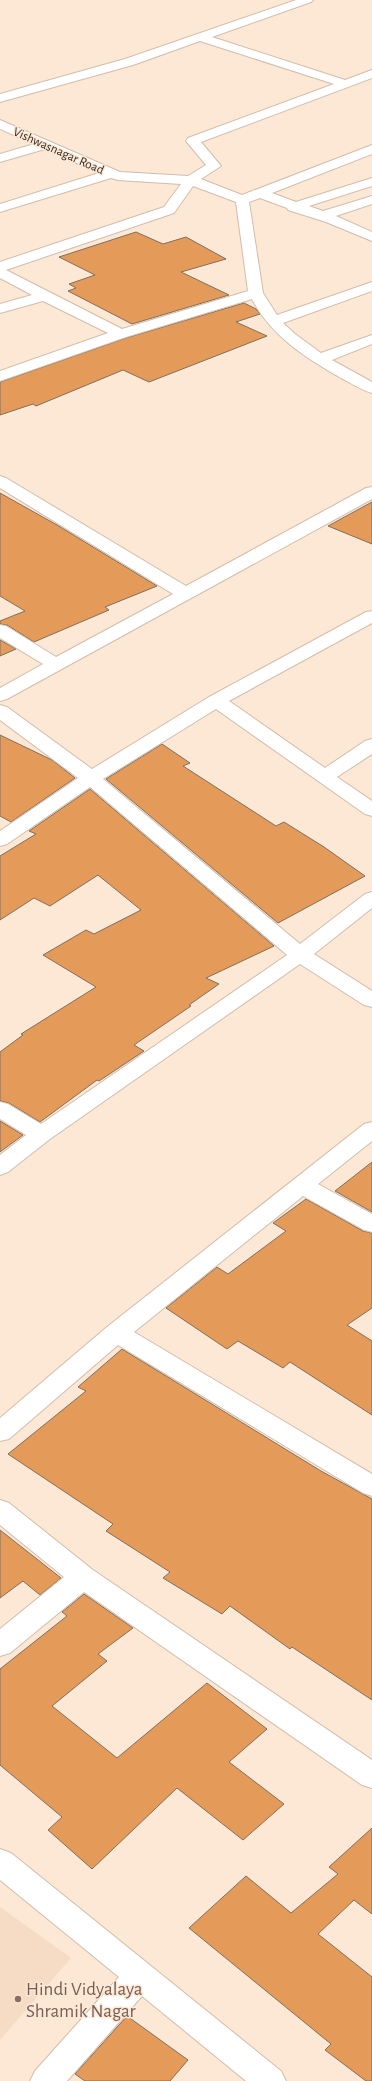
<svg xmlns="http://www.w3.org/2000/svg" width="372" height="2081" font-family="'Alegreya Sans',sans-serif">
<style>
.built{fill:#f6dcc4}
.building{fill:#e49b5a;stroke:#816e5e}
.lines{fill:none;stroke-linecap:round;stroke-linejoin:round}
.minor-casing{stroke:#d1bdaa;stroke-width:2}
.minor{fill:#fff;fill-rule:evenodd}
.education-dot{fill:#8d6e63;stroke:#fde8d5;stroke-width:1.5}
.labels{text-anchor:middle;stroke-width:3;stroke-linejoin:round;paint-order:stroke}
.far-street-label{font-size:13px;fill:#362e27;stroke:#fde8d5}
.near-education-label{font-size:19px;fill:#785e54;stroke:#fde8d5;text-anchor:start}
</style>
<rect width="100%" height="100%" fill="#fde8d5"/>
<!-- built -->
<polygon class="built" points="0,1907 71,1958 0,2040"/>
<!-- building -->
<g class="building">
<polygon points="136,232 163,244 186,237 226,259 181,272 229,295 132,324 68,291 76,288 69,284 95,275 59,257"/>
<polygon points="244,303 256,309 260,314 236,322 267,336 149,382 123,370 36,406 33,404 0,415 0,382 126,338"/>
<polygon points="0,493 57,525 157,586 105,607 109,610 34,642 7,625 0,624 0,621 25,611 0,596"/>
<polygon points="372,502 372,544 328,526"/>
<polygon points="0,640 16,649 0,656"/>
<polygon points="0,735 52,760 75,778 11,822 0,816"/>
<polygon points="162,744 190,763 183,766 276,826 284,822 324,847 365,876 278,923 106,779"/>
<polygon points="90,789 274,946 206,978 219,984 189,1005 191,1006 134,1045 144,1051 99,1081 97,1080 40,1122 9,1103 0,1101 0,1052 23,1035 21,1034 96,987 43,955 86,930 94,934 141,910 98,875 50,906 34,898 0,920 0,856 36,834 29,831"/>
<polygon points="0,1121 23,1135 0,1152"/>
<polygon points="372,1162 372,1212 335,1191"/>
<polygon points="306,1199 363,1231 372,1233 372,1308 347,1325 372,1341 372,1415 290,1362 283,1368 238,1341 227,1349 166,1308 217,1267 228,1274 286,1231 273,1223"/>
<polygon points="122,1349 321,1471 372,1499 372,1700 292,1647 290,1649 230,1606 222,1614 163,1578 170,1572 106,1531 113,1524 8,1454 86,1391 78,1387"/>
<polygon points="0,1530 61,1578 40,1595 23,1581 0,1598"/>
<polygon points="84,1594 133,1628 98,1654 107,1661 52,1706 117,1758 207,1683 267,1729 229,1762 284,1804 243,1840 177,1788 92,1869 48,1830 62,1817 0,1765 0,1669 67,1616 62,1612"/>
<polygon points="372,1828 372,1914 354,1900 318,1934 372,1977 372,2081 366,2081 325,2050 331,2044 189,1928 246,1876 291,1913 338,1874 329,1867"/>
<polygon points="127,2016 188,2060 170,2081 85,2081 75,2074"/>
</g>
<g class="lines">
<!-- minor casing -->
<g class="minor-casing">
<g id="minor">
<path d="M296,0H313L311,2L212,37L345,80L372,70V78L201,142L221,166L201,179L242,195L372,145V154L272,193L296,202L372,178V186L309,206L323,211L372,196V204L336,216L372,232V241L326,222L288,210L287,208L260,198L249,202L263,293L277,315L372,282V291L283,323L295,334L321,353L372,335V344L332,360L372,382V393C361,390 351,383 341,378C306,358 271,336 252,299L126,337L0,381V371L108,333L43,301L0,313V304L32,295L0,278V262L164,207L181,184L118,180L111,178L0,212V204L99,173L45,149L0,162V154L34,144L0,129V120L120,172L188,176L206,165L186,141L188,138L334,84L200,41L133,65L0,102V94L125,59ZM193,186L236,202L248,291L122,329L6,270L174,213Z"/>
<polygon points="0,476 6,478 186,586 366,488 372,487 372,499 7,699 0,701 0,688 43,664 0,638 0,625 6,626 56,657 173,594 0,488"/>
<polygon points="372,611 372,623 229,701 325,768 365,741 372,739 372,754 337,777 372,801 372,816 365,814 216,709 103,779 300,944 365,894 372,892 372,908 314,954 372,991 372,1007 364,1005 300,964 50,1139 8,1172 0,1175 0,1155 26,1135 0,1119 0,1102 8,1104 41,1124 287,955 90,787 7,844 0,846 0,831 78,778 0,720 0,705 7,707 92,769 209,697 366,612"/>
<polygon points="372,1122 372,1141 318,1184 372,1214 372,1232 364,1230 303,1196 134,1332 372,1474 372,1496 363,1493 118,1345 9,1439 0,1441 0,1418 107,1327 364,1124"/>
<polygon points="0,1500 9,1503 93,1570 372,1760 372,1788 362,1785 84,1592 10,1653 0,1656 0,1629 64,1577 0,1525"/>
<polygon points="0,1849 11,1853 281,2071 286,2081 246,2081 142,1996 67,2081 30,2081 35,2071 119,1977 0,1880"/>
</g>
</g>
<!-- minor -->
<use href="#minor" class="minor"/>
</g>
<!-- markers -->
<circle class="education-dot" cx="18" cy="1999" r="4"/>
<g class="labels">
<!-- far-street labels -->
<g class="far-street-label">
<text transform="translate(59 150) rotate(24)" y="5">Vishwasnagar Road</text>
</g>
<!-- near-education labels -->
<g class="near-education-label">
<text x="26" y="1995">Hindi Vidyalaya<tspan x="26" dy="22">Shramik Nagar</tspan></text>
</g>
</g>
</svg>
